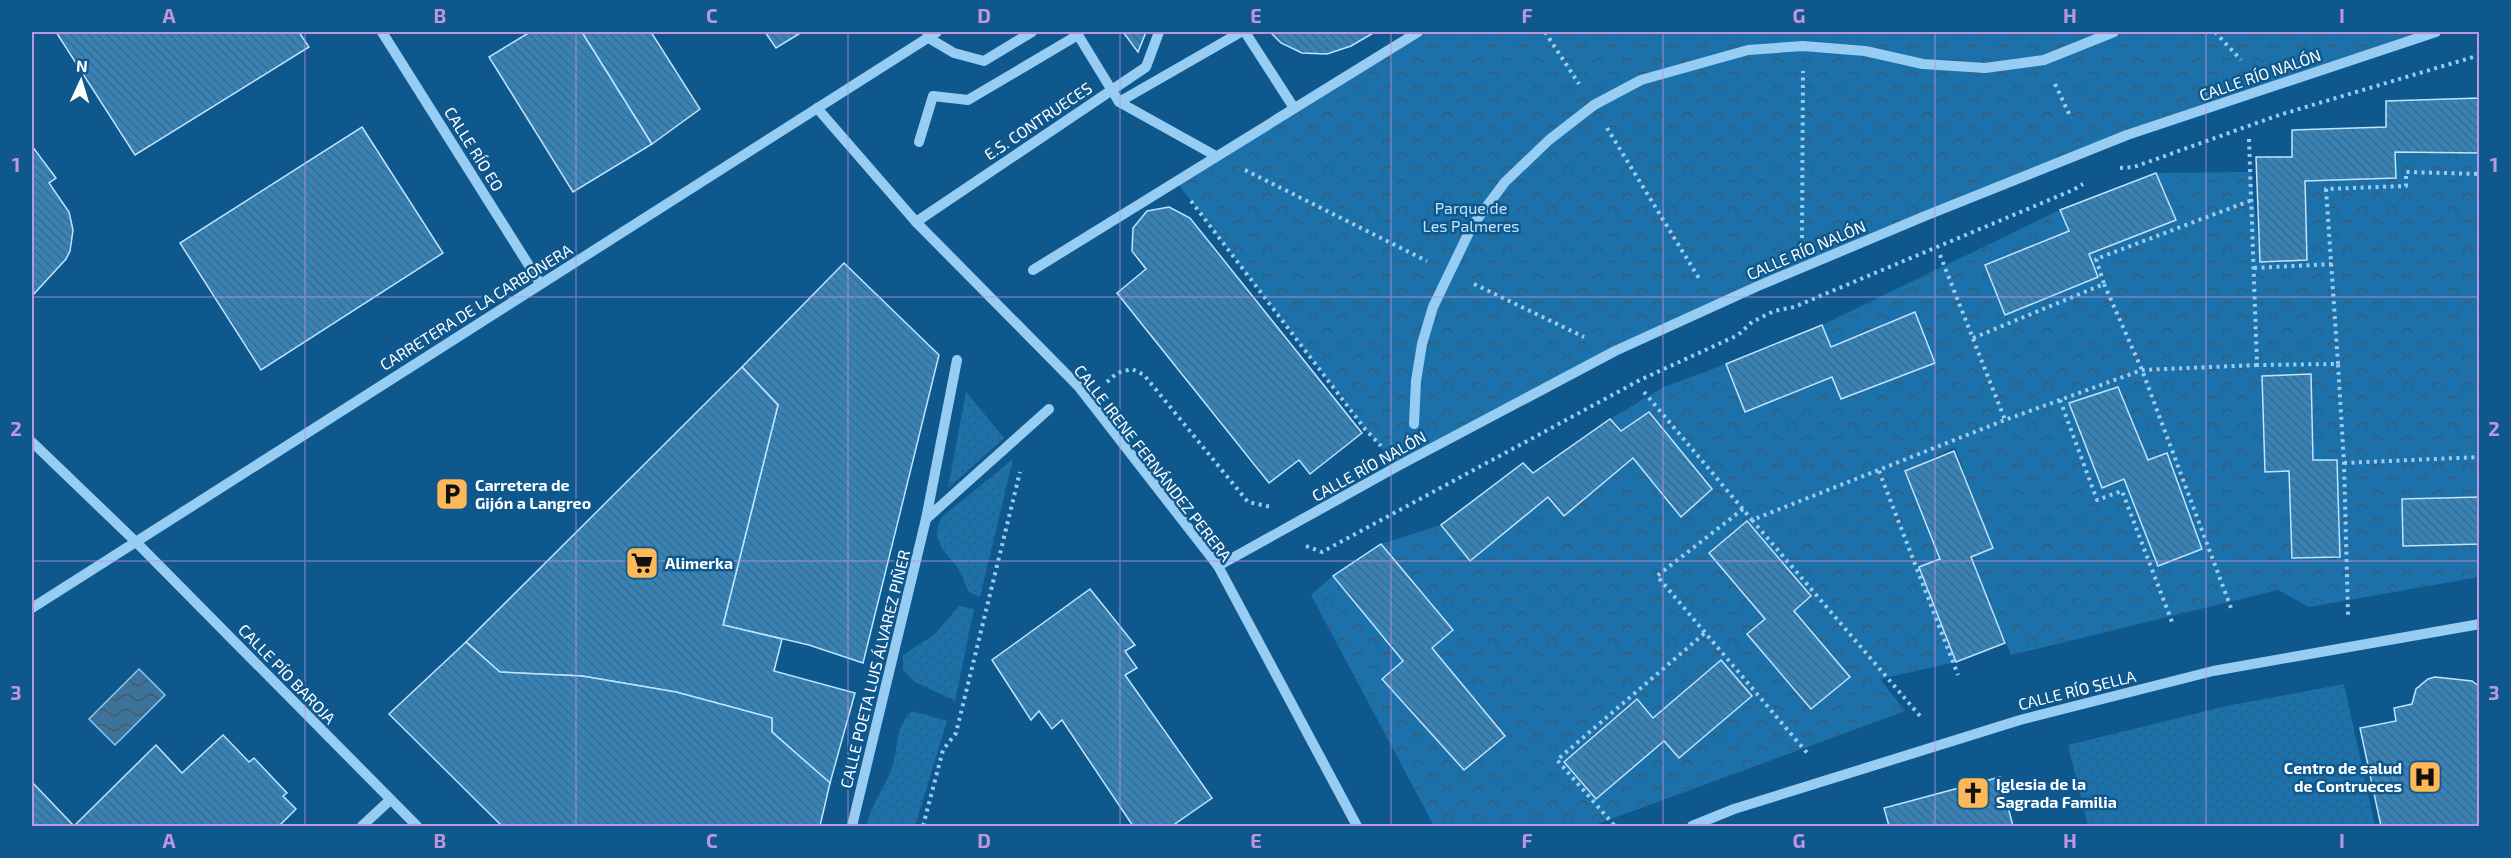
<svg xmlns="http://www.w3.org/2000/svg" width="2511" height="858" font-family="'Exo 2',sans-serif">
<style>
.grass{fill:url(#grass-dots)}
.park{fill:url(#park-crowns);fill-rule:evenodd}
.water{fill:url(#water-waves);stroke:#88cbf7;stroke-width:1.5}
.building{fill:url(#building-back-hatch);stroke:#bee4fe;stroke-width:1.5}
.lines{fill:none;stroke-linecap:round;stroke-linejoin:round}
.path{stroke:#97cdf3;stroke-width:4;stroke-dasharray:3 4.5;stroke-linecap:butt}
.minor{stroke:#97cdf3;stroke-width:10}
.grid{fill:none;stroke:#bd96df;stroke-width:1.5;stroke-opacity:0.55}
.labels{text-anchor:middle;stroke-width:5;stroke-linejoin:round;paint-order:stroke}
.street-label{font-size:16px;fill:#fff;stroke:#0f588d}
.park-label{font-size:16px;fill:#bee4fe;stroke:#0f588d}
.poi-label{font-size:16px;font-weight:bold;fill:#fff;stroke:#0f588d;text-anchor:start}
.neatline{fill:none;stroke:#bd96df;stroke-width:2}
.grid-label{font-size:20px;text-anchor:middle;font-weight:bold;fill:#bd96df}
</style>
<defs>
<pattern id="grass-dots" width="8" height="8" patternUnits="userSpaceOnUse" patternTransform="scale(1.5)"><rect width="8" height="8" fill="#1d71ab"/><path d="M2 2h.1M6 6h.1" fill="none" stroke="#395b72" stroke-width="1.8" stroke-linecap="round"/></pattern>
<pattern id="park-crowns" width="20" height="18" patternUnits="userSpaceOnUse" patternTransform="scale(1.5)"><rect width="20" height="18" fill="#1d71ab"/><path d="M2 6a3 3 0 1 1 6 0M12 15a3 3 0 1 1 6 0" fill="none" stroke="#395b72"/></pattern>
<pattern id="water-waves" width="16" height="10" patternUnits="userSpaceOnUse" patternTransform="scale(1.5)"><rect width="16" height="10" fill="#3d739a"/><path d="M0 5q4-4 8 0t8 0" fill="none" stroke="#465c6b"/></pattern>
<pattern id="building-back-hatch" width="6" height="6" patternUnits="userSpaceOnUse" patternTransform="scale(1.5)"><rect width="6" height="6" fill="#3782b7"/><path d="M-1 5l2 2M0 0l6 6M5-1l2 2" fill="none" stroke="#406a87"/></pattern>
</defs>
<rect width="100%" height="100%" fill="#0f588d"/>
<!-- grass -->
<g class="grass">
<polygon points="966,392 1004,438 948,488"/>
<polygon points="1013,459 980,597 969,592 958,568 943,550 937,537 938,525 943,516"/>
<polygon points="959,606 974,609 955,701 915,682 903,670 903,655 935,634"/>
<polygon points="2344,684 2375,826 2088,826 2068,745 2227,706"/>
<path d="M912,711L947,721L915,826H866C872,802 885,788 892,767C900,744 893,730 912,711Z"/>
</g>
<!-- park -->
<g class="park">
<polygon points="1418,32 2436,32 2127,135 1615,351 1398,466 1365,429 1176,181"/>
<path d="M2395,152L2479,153V497L2402,500L2403,546L2479,544V577L2309,607L2278,590L2011,655L1971,557L1992,547L1955,447L1905,471L1940,559L1919,568L1956,662L1880,679L1905,711L1592,826H1434L1311,595L1333,576L1403,661L1382,680L1464,770L1432,648L1453,629L1381,544L1441,525L1470,561L1548,497L1564,515L1633,458L1682,517L1711,488L1650,412L1621,431L1610,419L1664,387L1726,364L1745,412L1832,377L1842,399L1935,363L1915,312L1831,347L1822,325L2060,210L2069,231L1985,265L2005,314L2098,277L2089,254L2176,220L2156,173L2251,172L2260,261L2307,260L2305,181L2396,178ZM2311,375L2313,460L2289,471L2266,472L2262,376ZM2069,403L2148,460L2167,453L2158,566L2124,479L2102,488ZM1747,521L1811,596L1794,611L1849,676L1812,709L1747,634L1765,619L1709,553ZM1721,660L1752,696L1679,758L1664,741L1596,798L1564,762L1636,699L1653,718Z"/>
</g>
<!-- water -->
<polygon class="water" points="139,669 165,695 115,745 89,719"/>
<!-- building -->
<g class="building">
<polygon points="56,32 299,32 309,47 135,155"/>
<polygon points="530,32 582,32 652,144 573,192 489,57"/>
<polygon points="582,32 651,32 700,109 652,144"/>
<polygon points="765,32 802,32 776,48"/>
<polygon points="1123,32 1146,32 1138,52"/>
<polygon points="1270,32 1375,32 1351,46 1327,54 1302,53 1281,43"/>
<polygon points="2480,98 2480,153 2395,152 2396,178 2305,181 2307,260 2260,262 2256,157 2292,157 2292,130 2386,127 2386,101"/>
<polygon points="362,127 443,253 261,370 180,243"/>
<polygon points="32,146 56,178 49,183 69,212 73,230 70,251 66,259 32,296"/>
<polygon points="2156,173 2176,220 2089,254 2098,277 2005,315 1985,265 2069,231 2060,210"/>
<polygon points="1169,207 1190,218 1362,433 1310,474 1299,460 1269,483 1117,293 1146,269 1132,251 1133,228 1147,211"/>
<polygon points="844,263 939,355 863,663 809,645 723,625 778,405 742,367"/>
<polygon points="1915,312 1935,363 1841,399 1832,377 1745,412 1726,364 1822,325 1831,347"/>
<polygon points="742,367 778,405 723,625 782,639 774,671 855,693 830,783 772,732 772,718 676,692 582,676 500,672 466,642"/>
<polygon points="2311,374 2313,460 2337,460 2340,557 2292,558 2289,471 2265,472 2262,376"/>
<polygon points="2118,387 2148,460 2167,453 2202,549 2158,566 2124,479 2102,488 2069,403"/>
<polygon points="1649,412 1712,489 1681,517 1633,458 1564,516 1548,497 1470,561 1441,525 1523,463 1533,473 1610,419 1621,431"/>
<polygon points="1954,451 1993,548 1971,557 2005,643 1956,662 1919,567 1940,559 1905,471"/>
<polygon points="2480,497 2480,544 2403,546 2402,499"/>
<polygon points="1747,521 1811,596 1794,611 1850,677 1811,709 1747,634 1765,619 1709,553"/>
<polygon points="1381,544 1453,630 1432,648 1505,736 1464,770 1382,679 1403,661 1333,576"/>
<polygon points="1090,589 1135,645 1125,651 1137,668 1125,675 1212,798 1172,826 1133,826 1062,720 1052,729 1039,711 1031,720 992,660"/>
<polygon points="466,642 500,672 582,676 676,692 772,718 772,732 830,783 820,826 502,826 389,714"/>
<polygon points="1721,660 1752,696 1679,758 1664,741 1596,799 1564,762 1637,699 1653,718"/>
<polygon points="2435,677 2472,681 2480,687 2480,826 2381,826 2360,728 2396,721 2394,708 2412,704 2416,689 2428,679"/>
<polygon points="223,735 249,762 254,758 287,793 283,796 296,809 279,826 74,826 156,745 182,773"/>
<polygon points="2000,777 2013,826 1889,826 1884,808"/>
<polygon points="32,782 74,826 32,826"/>
</g>
<g class="lines">
<!-- path -->
<g class="path">
<polyline points="1545,32 1579,84"/>
<polyline points="2215,32 2241,60"/>
<polyline points="2055,84 2071,118"/>
<polyline points="1607,128 1700,280"/>
<polyline points="2249,139 2257,365 2338,364 2344,463 2348,615"/>
<polyline points="2120,168 2134,167 2279,115 2480,55"/>
<polyline points="1245,170 1427,261"/>
<polyline points="1191,201 1365,429 1381,446"/>
<polyline points="1802,238 1803,71"/>
<polyline points="1940,255 2005,420"/>
<polyline points="2254,268 2332,264"/>
<polyline points="1474,284 1584,337"/>
<polyline points="2104,284 2142,370 2231,608"/>
<polyline points="1973,338 2104,284 2096,259 2252,200"/>
<polyline points="2338,364 2326,189 2406,186 2406,172 2480,174"/>
<polyline points="1107,382 1117,373 1132,369 1144,375 1248,502 1271,507"/>
<polyline points="1644,392 1752,520 2005,420 2142,370 2257,365"/>
<polyline points="2060,400 2097,500 2122,491 2172,622"/>
<polyline points="2344,463 2480,457"/>
<polyline points="1879,471 1958,675"/>
<polyline points="1743,509 1657,576 1808,754"/>
<polyline points="1752,520 1920,716"/>
<polyline points="1306,546 1322,552 1640,380 1738,335 1752,322 1774,311 1794,307 2073,190 2083,184"/>
<polyline points="1614,825 1557,760 1706,632"/>
<polyline points="923,826 943,750 956,733 1020,472"/>
</g>
<!-- minor -->
<g class="minor">
<polyline points="382,32 540,283"/>
<polyline points="1245,32 1294,108"/>
<polyline points="927,37 954,53 984,61 1032,32"/>
<polyline points="1119,102 1216,156"/>
<polyline points="817,108 916,222 1078,386 1218,566 1357,826"/>
<polyline points="919,142 933,96 968,100 1078,35 1119,102 1241,32"/>
<polyline points="916,222 1146,67 1159,32"/>
<polyline points="1033,270 1418,32"/>
<polyline points="1414,424 1416,381 1422,344 1433,307 1472,226 1505,182 1549,140 1594,105 1641,80 1748,50 1803,46 1865,51 1923,64 1985,68 2044,60 2114,32"/>
<polyline points="32,442 136,542 417,826"/>
<polyline points="926,519 1049,409"/>
<polyline points="1218,566 1398,466 1615,351 1758,286 1925,216 2127,135 2436,32"/>
<polyline points="32,608 937,32"/>
<polyline points="362,826 390,800"/>
<polyline points="852,826 926,519 957,360"/>
<polyline points="1692,826 1734,809 2020,720 2213,671 2480,624"/>
</g>
</g>
<!-- grid -->
<path class="grid" d="M305,32V826M576,32V826M848,32V826M1120,32V826M1391,32V826M1663,32V826M1935,32V826M2206,32V826M32,297H2480M32,561H2480"/>
<!-- icons -->
<defs>
<g id="parking-square" transform="scale(1.725)"><rect x="-9" y="-9" width="18" height="18" rx="4" fill="#ffb858" stroke="#0f588d"/><path d="M-3.5-5.5H1a3.5 3.5 0 0 1 0 7H-1V5.5H-3.5ZM-1-3.4V-.6H.8a1.4 1.4 0 0 0 0-2.8Z" fill="#111"/></g>
<g id="supermarket-square" transform="scale(1.725)"><rect x="-9" y="-9" width="18" height="18" rx="4" fill="#ffb858" stroke="#0f588d"/><path d="M-6-5.5h2.5l.6 2H6L4.5 2H-2.5L-4.4-4H-6ZM-1.5 3.2a1.3 1.3 0 1 0 .1 0ZM3 3.2a1.3 1.3 0 1 0 .1 0Z" fill="#111"/></g>
<g id="hospital-square" transform="scale(1.725)"><rect x="-9" y="-9" width="18" height="18" rx="4" fill="#ffb858" stroke="#0f588d"/><path d="M-5-5h3v3.5h4V-5h3V5h-3V1.5h-4V5h-3Z" fill="#111"/></g>
<g id="church-square" transform="scale(1.725)"><rect x="-9" y="-9" width="18" height="18" rx="4" fill="#ffb858" stroke="#0f588d"/><path d="M-1.2-6h2.4v3.5h3.3v2.4h-3.3V6h-2.4V-.1h-3.3v-2.4h3.3Z" fill="#111"/></g>
</defs>
<g fill-rule="evenodd">
<use href="#parking-square" x="452" y="494"/>
<use href="#supermarket-square" x="642" y="563"/>
<use href="#hospital-square" x="2425" y="777"/>
<use href="#church-square" x="1973" y="793"/>
</g>
<g class="labels">
<!-- street labels -->
<g class="street-label">
<text transform="translate(2260 75) rotate(-19)" y="6">CALLE RÍO NALÓN</text>
<text transform="translate(1038 121) rotate(-34)" y="6">E.S. CONTRUECES</text>
<text transform="translate(474 149) rotate(58)" y="6">CALLE RÍO EO</text>
<text transform="translate(1806 250) rotate(-23)" y="6">CALLE RÍO NALÓN</text>
<text transform="translate(476 307) rotate(-32)" y="6">CARRETERA DE LA CARBONERA</text>
<text transform="translate(1153 463) rotate(52)" y="6">CALLE IRENE FERNÁNDEZ PERERA</text>
<text transform="translate(1369 466) rotate(-29)" y="6">CALLE RÍO NALÓN</text>
<text transform="translate(875 669) rotate(-76)" y="6">CALLE POETA LUIS ÁLVAREZ PIÑER</text>
<text transform="translate(287 674) rotate(46)" y="6">CALLE PÍO BAROJA</text>
<text transform="translate(2077 690) rotate(-14)" y="6">CALLE RÍO SELLA</text>
</g>
<!-- park labels -->
<g class="park-label">
<text x="1471" y="214">Parque de<tspan x="1471" dy="18">Les Palmeres</tspan></text>
</g>
<!-- poi labels -->
<g class="poi-label">
<text x="475" y="491">Carretera de<tspan x="475" dy="18">Gijón a Langreo</tspan></text>
<text x="665" y="569">Alimerka</text>
<text x="2402" y="774" text-anchor="end">Centro de salud<tspan x="2402" dy="18">de Contrueces</tspan></text>
<text x="1996" y="790">Iglesia de la<tspan x="1996" dy="18">Sagrada Familia</tspan></text>
</g>
</g>
<!-- border -->
<rect width="2511" height="858" fill="none" stroke="#0f588d" stroke-width="66"/>
<!-- north arrow -->
<g transform="translate(81 81) rotate(4)" stroke="#0f588d" stroke-width="4.5" paint-order="stroke">
<path d="M0-4.5L10 22L0 15L-10 22Z" fill="#ffffff"/>
<text y="-9" font-size="16" font-weight="bold" text-anchor="middle" fill="#ffffff">N</text>
</g>
<rect x="33" y="33" width="2445" height="792" class="neatline"/>
<g class="grid-label">
<text x="169" y="23">A</text>
<text x="440" y="23">B</text>
<text x="712" y="23">C</text>
<text x="984" y="23">D</text>
<text x="1256" y="23">E</text>
<text x="1527" y="23">F</text>
<text x="1799" y="23">G</text>
<text x="2070" y="23">H</text>
<text x="2342" y="23">I</text>
<text x="16" y="172">1</text>
<text x="2494" y="172">1</text>
<text x="16" y="436">2</text>
<text x="2494" y="436">2</text>
<text x="16" y="700">3</text>
<text x="2494" y="700">3</text>
<text x="169" y="848">A</text>
<text x="440" y="848">B</text>
<text x="712" y="848">C</text>
<text x="984" y="848">D</text>
<text x="1256" y="848">E</text>
<text x="1527" y="848">F</text>
<text x="1799" y="848">G</text>
<text x="2070" y="848">H</text>
<text x="2342" y="848">I</text>
</g>
</svg>
